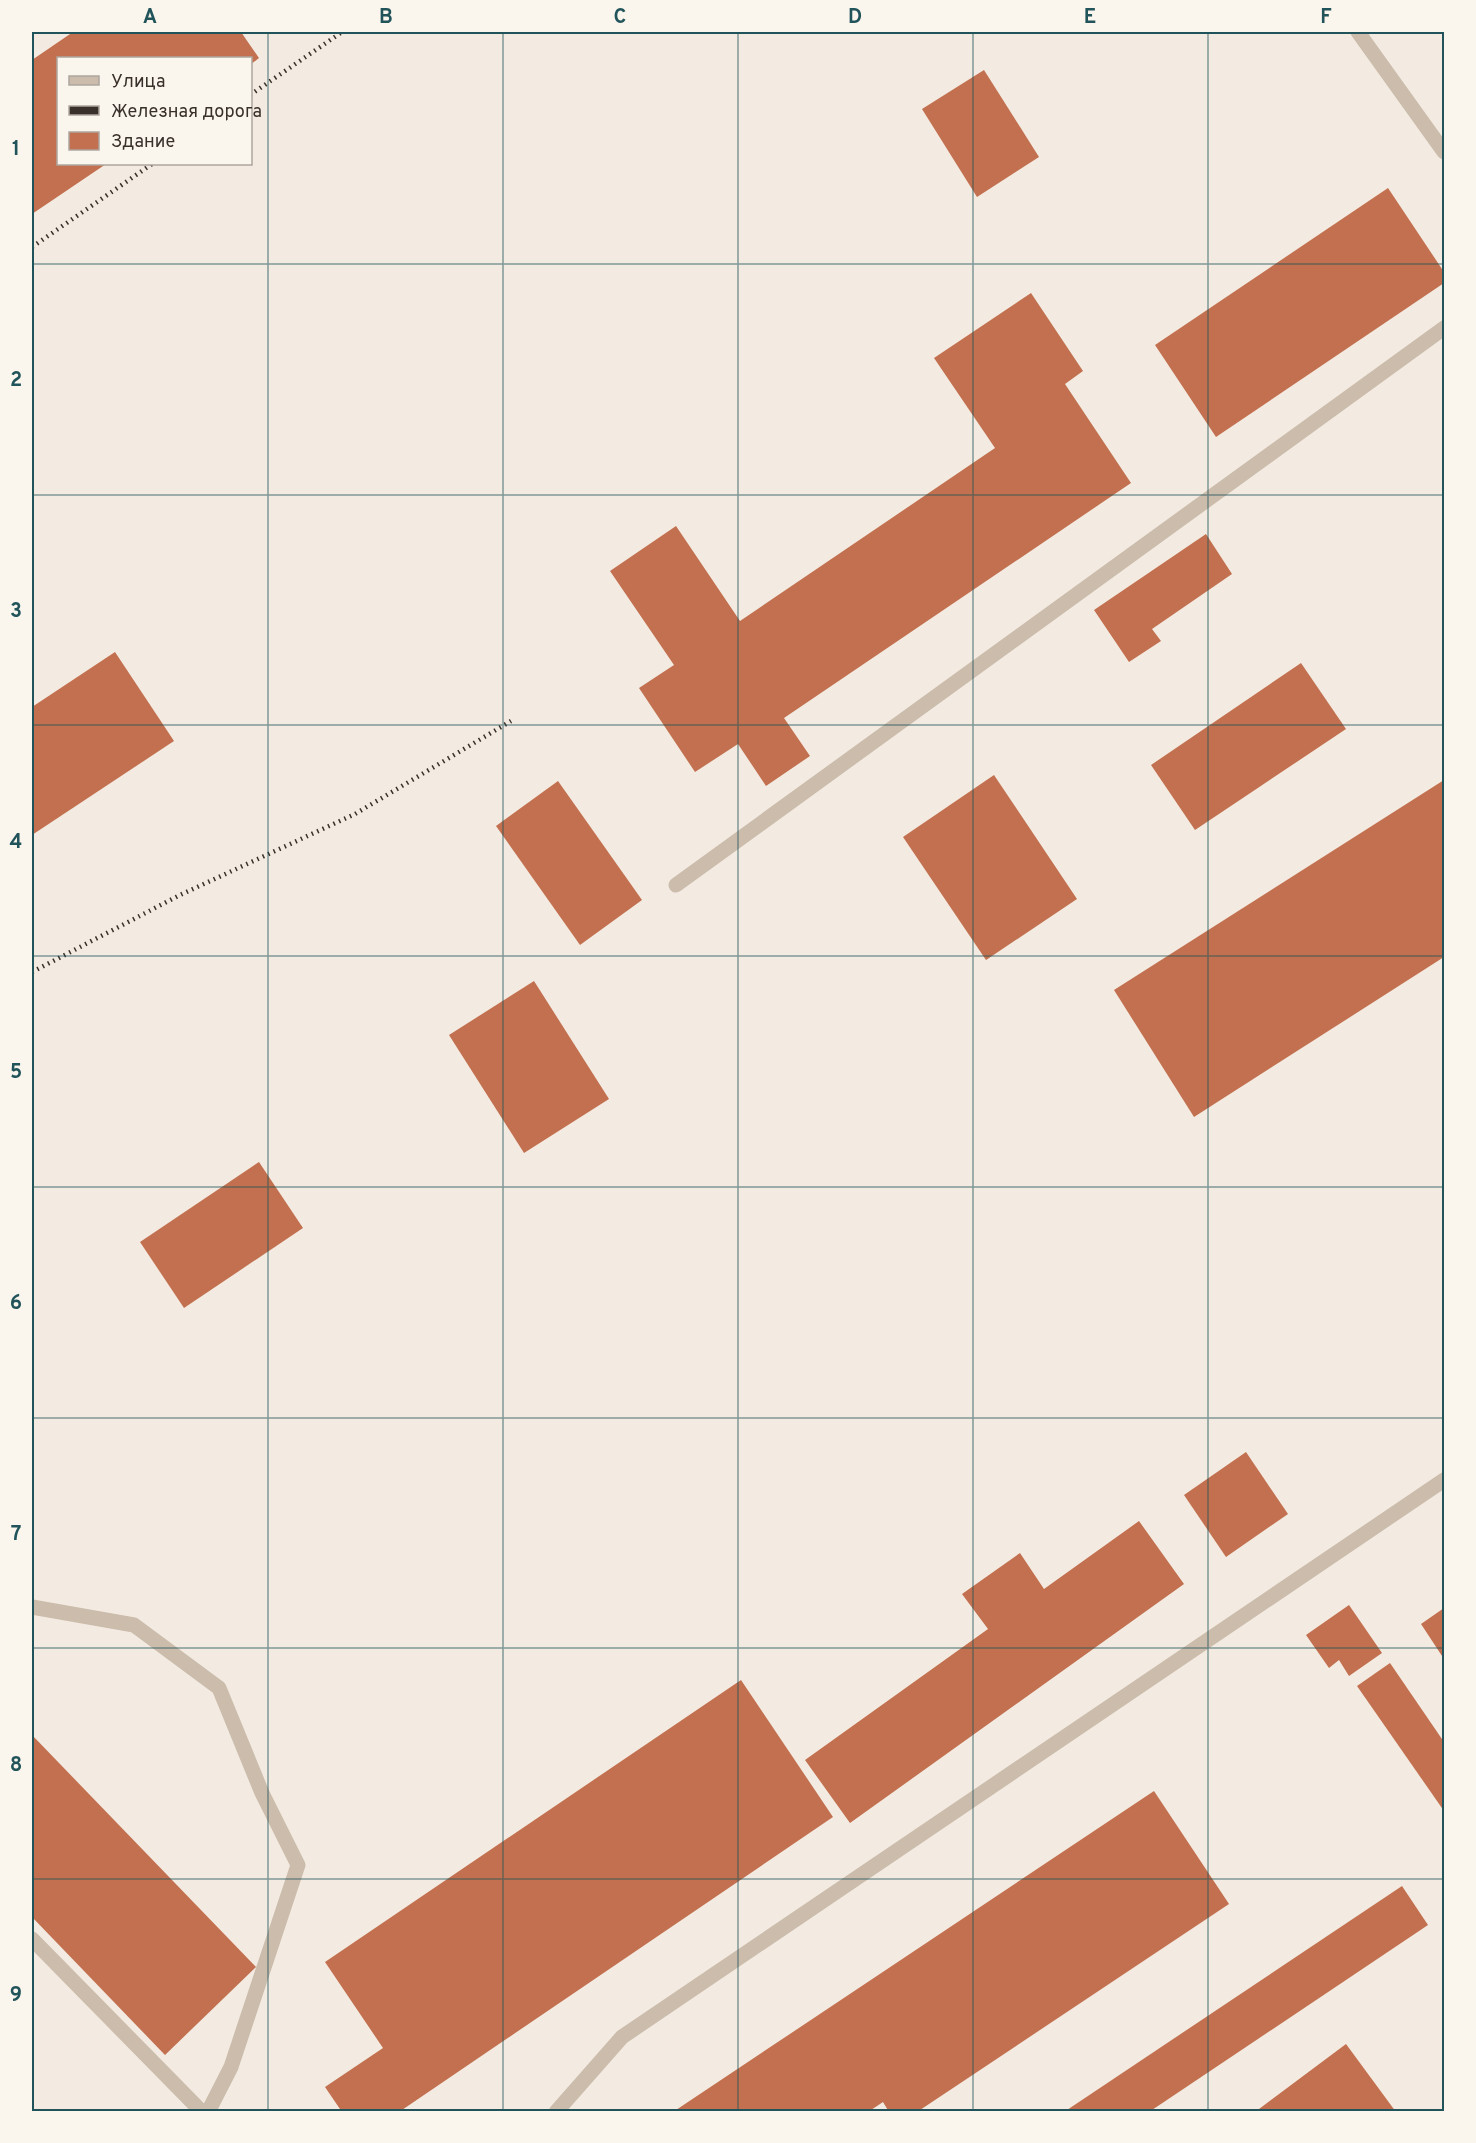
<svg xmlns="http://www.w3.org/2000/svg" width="1476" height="2143" font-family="Overpass,sans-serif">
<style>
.building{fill:#c2704f}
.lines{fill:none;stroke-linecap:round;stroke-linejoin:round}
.minor{stroke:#cbbcac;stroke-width:15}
.rail{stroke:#39302b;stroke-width:4.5;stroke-dasharray:1.5 4.5;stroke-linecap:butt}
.grid{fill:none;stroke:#21545a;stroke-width:1.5;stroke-opacity:0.55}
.neatline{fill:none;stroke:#21545a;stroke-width:2}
.grid-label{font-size:20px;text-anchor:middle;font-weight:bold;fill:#21545a}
</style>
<rect width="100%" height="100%" fill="#f3ebe1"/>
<!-- building -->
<g class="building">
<polygon points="73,32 241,32 259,58 250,65 250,58 58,58 58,164 106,164 32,214 32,60"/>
<polygon points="984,70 1039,157 977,197 922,109"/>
<polygon points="1388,188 1444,272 1444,283 1216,437 1155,345"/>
<polygon points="1031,293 1083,371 1065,384 1131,483 784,718 810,756 766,786 738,744 695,772 639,688 674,665 610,571 676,526 740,621 995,448 934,358"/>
<polygon points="1206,534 1232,574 1152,629 1161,641 1129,662 1094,610"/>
<polygon points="115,652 174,741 32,835 32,707"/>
<polygon points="1301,663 1346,729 1195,830 1151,765"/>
<polygon points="994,775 1077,899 986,960 903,837"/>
<polygon points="1444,780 1444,957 1194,1117 1114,990"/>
<polygon points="558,781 642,900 580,945 496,826"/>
<polygon points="534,981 609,1099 524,1153 449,1035"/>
<polygon points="259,1162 303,1228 184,1308 140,1242"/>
<polygon points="1246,1452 1288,1514 1226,1557 1184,1495"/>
<polygon points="1139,1521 1184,1584 850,1823 805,1760 988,1629 962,1594 1020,1553 1044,1589"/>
<polygon points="1349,1605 1382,1653 1349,1676 1339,1660 1329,1668 1306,1635"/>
<polygon points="1444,1608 1444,1659 1421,1624"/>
<polygon points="1390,1663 1444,1742 1444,1811 1357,1686"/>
<polygon points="741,1680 833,1817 399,2112 342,2112 325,2087 383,2048 325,1962"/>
<polygon points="32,1735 256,1967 165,2055 32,1917"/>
<polygon points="1154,1791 1229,1904 917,2112 889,2112 883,2102 868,2112 673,2112"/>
<polygon points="1402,1886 1428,1925 1149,2112 1064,2112"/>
<polygon points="1346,2044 1396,2112 1255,2112"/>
</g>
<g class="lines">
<!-- minor -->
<g class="minor">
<polyline points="1358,32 1444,152"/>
<polyline points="676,885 1444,328"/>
<polyline points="32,1607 134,1625 219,1688 262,1793 298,1865 231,2067 208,2112"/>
<polyline points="32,1939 202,2112"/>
<polyline points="556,2112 622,2037 1444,1480"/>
</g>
<!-- rail -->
<g class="rail">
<polyline points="250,95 342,32"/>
<polyline points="32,247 152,164"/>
<polyline points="32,972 180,895 355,814 511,721"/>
</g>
</g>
<!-- grid -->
<path class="grid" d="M268,32V2112M503,32V2112M738,32V2112M973,32V2112M1208,32V2112M32,264H1444M32,495H1444M32,725H1444M32,956H1444M32,1187H1444M32,1418H1444M32,1648H1444M32,1879H1444"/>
<!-- border -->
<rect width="1476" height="2143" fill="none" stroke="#faf5ed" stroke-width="66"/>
<!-- legend -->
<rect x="57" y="57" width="195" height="108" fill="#faf5ed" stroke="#ada69f" stroke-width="1.5"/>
<rect x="69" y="76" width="30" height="9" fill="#cbbcac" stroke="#ada69f" stroke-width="1.5"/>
<text x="111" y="87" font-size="18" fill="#39302b">Улица</text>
<rect x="69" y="106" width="30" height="9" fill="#39302b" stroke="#ada69f" stroke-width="1.5"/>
<text x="111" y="117" font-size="18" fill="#39302b">Железная дорога</text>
<rect x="69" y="132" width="30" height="18" fill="#c2704f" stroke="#ada69f" stroke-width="1.5"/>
<text x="111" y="147" font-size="18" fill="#39302b">Здание</text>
<rect x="33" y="33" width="1410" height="2077" class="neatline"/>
<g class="grid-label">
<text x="150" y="23">A</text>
<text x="386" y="23">B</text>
<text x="620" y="23">C</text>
<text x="855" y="23">D</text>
<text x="1090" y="23">E</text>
<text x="1326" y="23">F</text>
<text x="16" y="155">1</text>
<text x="16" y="386">2</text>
<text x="16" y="617">3</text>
<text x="16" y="848">4</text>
<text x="16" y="1078">5</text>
<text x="16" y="1309">6</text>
<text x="16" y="1540">7</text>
<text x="16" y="1771">8</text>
<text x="16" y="2001">9</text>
</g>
</svg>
